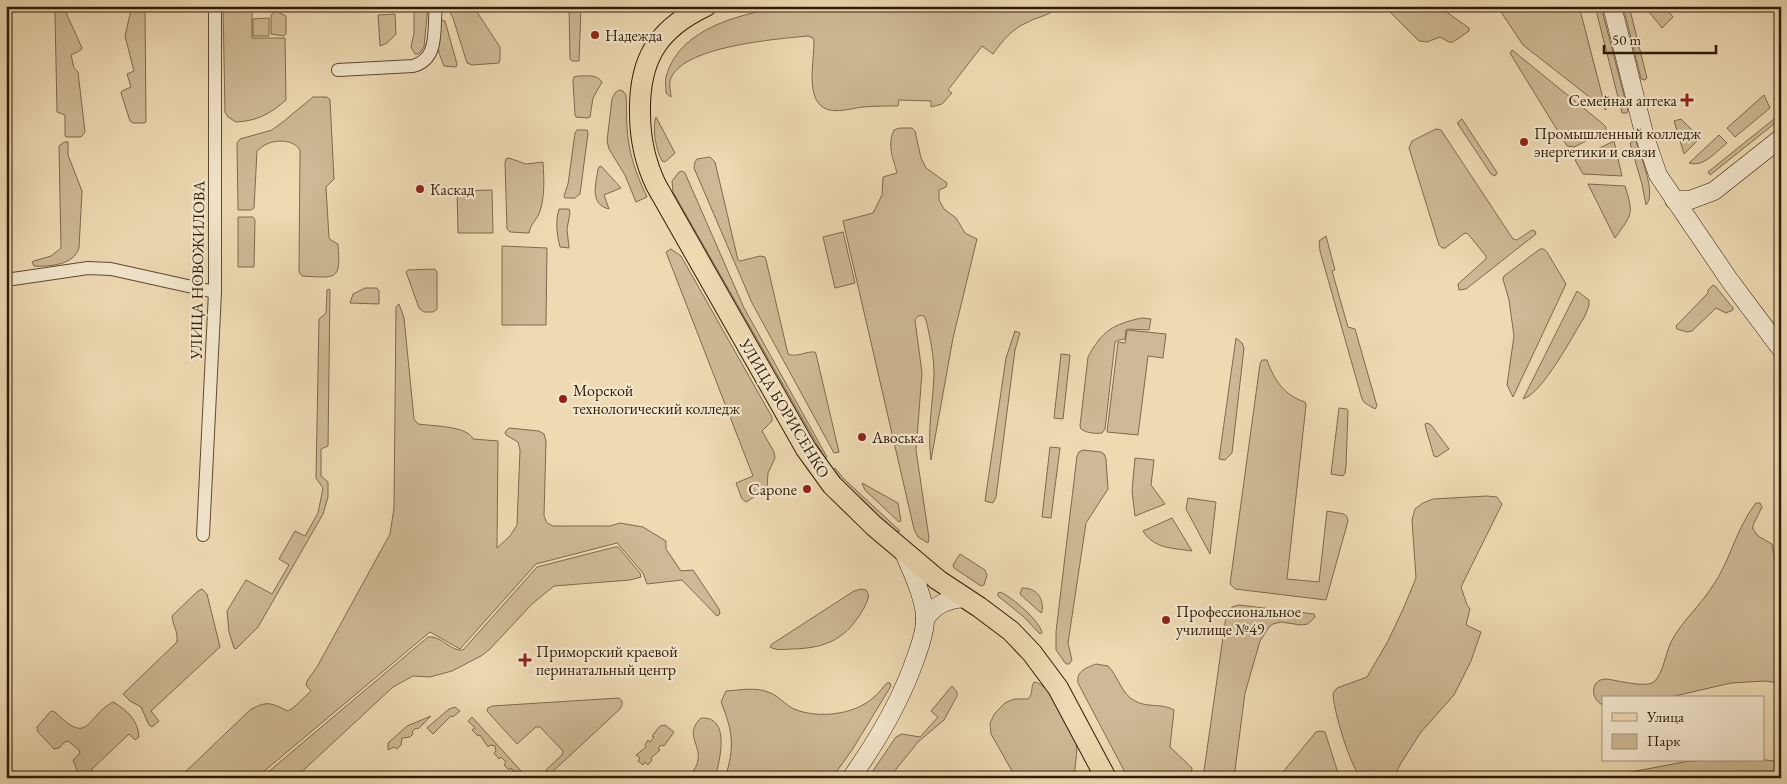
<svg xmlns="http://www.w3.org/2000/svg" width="1787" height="784" font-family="'EB Garamond',serif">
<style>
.green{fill:#cdb995;stroke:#7e6a4d}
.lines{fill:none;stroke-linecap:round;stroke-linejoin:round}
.street-casing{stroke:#5e4b30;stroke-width:14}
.secondary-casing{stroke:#2e1c05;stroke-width:19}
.primary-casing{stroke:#2e1c05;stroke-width:22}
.street{stroke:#f3e6cd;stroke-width:12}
.secondary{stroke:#f3e6cd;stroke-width:18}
.primary{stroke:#edd9b2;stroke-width:20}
.poi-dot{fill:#8f2418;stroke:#f3e6cd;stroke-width:2}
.labels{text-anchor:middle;stroke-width:4.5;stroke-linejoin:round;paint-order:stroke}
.poi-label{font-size:16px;fill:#2e1c05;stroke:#f3e6cd;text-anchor:start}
.street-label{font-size:16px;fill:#2e1c05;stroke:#f3e6cd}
</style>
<rect width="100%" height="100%" fill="#edd9b2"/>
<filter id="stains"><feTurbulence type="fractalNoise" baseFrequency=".004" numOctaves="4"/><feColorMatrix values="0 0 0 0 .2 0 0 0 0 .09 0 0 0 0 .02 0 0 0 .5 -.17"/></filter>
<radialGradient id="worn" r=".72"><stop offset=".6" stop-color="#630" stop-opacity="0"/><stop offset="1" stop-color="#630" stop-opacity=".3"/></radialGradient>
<!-- green -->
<g class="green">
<polygon points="61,6 63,6 82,48 81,50 71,55 74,68 78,72 85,132 81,137 66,137 65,135 65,115 57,112 55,14 56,11"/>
<path d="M223,6H252V38H285L286,100C270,114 257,121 236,122L228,117L225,112Z"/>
<polygon points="414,6 428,6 424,47 419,54 415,54 411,47 414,33"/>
<polygon points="447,6 473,6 500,47 500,59 499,63 472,65 467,63 453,18"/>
<polygon points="569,6 579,6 581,9 579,61 572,61 570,59"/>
<path d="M792,6H1059C1050,16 1039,16 1028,22C1012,29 1003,40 993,54L982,46L948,90L952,93L942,104L931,107V101L899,100L898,106C887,106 875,106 863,107C847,109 823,118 815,97C809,81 814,59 814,42L813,38L808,36C778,39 679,46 670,81C669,86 671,92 671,97L666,93C666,88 665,82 666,77C679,26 747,12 792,6Z"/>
<polygon points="1384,6 1438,6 1469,28 1469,31 1453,42 1449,42 1440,37 1427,42 1419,41"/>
<polygon points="1497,6 1579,6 1606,110 1523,45"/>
<polygon points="1595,6 1601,6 1628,111 1627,113 1622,113"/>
<polygon points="1623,6 1629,6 1647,78 1645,80 1641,79"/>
<polygon points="1656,6 1664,6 1673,17 1662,28 1649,12"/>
<polygon points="136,8 142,8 145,12 146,122 144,123 133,123 130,121 121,93 122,91 131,87 127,74 134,71 125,36 131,10"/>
<polygon points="276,11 286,16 286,34 284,36 271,34 271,15"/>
<polygon points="395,14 396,34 387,43 380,46 378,15"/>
<polygon points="269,18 269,36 253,36 253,19"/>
<polygon points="440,20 445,21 457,64 456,67 444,66 439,53 438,47"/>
<polygon points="1512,50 1602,123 1606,127 1606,131 1574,147 1567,146 1510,53"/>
<path d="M578,76C587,76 597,74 602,82L593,98L590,117L587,118L576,117L575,115L573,81L574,77Z"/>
<path d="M619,90L623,91L626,95C627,105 626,116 627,126C628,152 636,174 647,197L636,202L625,175L609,149L607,141L612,99L615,93Z"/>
<polygon points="1764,95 1770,108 1735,137 1727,128"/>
<path d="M313,97H327L330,100L334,179L326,187L329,238L331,240L338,244C341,281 337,278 302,276L299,272L300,151C296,140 277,139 267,144C263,145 260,149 257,151L254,208L251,210H238L237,143L240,139L272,130L284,121Z"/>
<polygon points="1779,115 1779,120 1710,175 1708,172"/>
<path d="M656,117L675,153L665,162L662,161C656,150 652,129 656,117Z"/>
<polygon points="1462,119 1496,171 1497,173 1495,176 1491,174 1458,124 1458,122"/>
<polygon points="1681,119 1700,138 1684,154 1674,121"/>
<path d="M900,128H912L915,131L921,158L926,168L947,183L946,187L939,190V200L944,209L956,218L965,233L977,239L953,338L931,460C927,431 933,403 934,374C934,356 930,337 926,320L924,316C920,315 917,316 915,320L922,373L916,450L929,538L928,543L918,537L914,529L843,221L873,213L882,195L883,177L897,173C893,158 887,145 894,130Z"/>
<polygon points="1436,129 1441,130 1513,239 1517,240 1532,230 1535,231 1536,234 1466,289 1459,290 1458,284 1486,259 1486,256 1468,234 1465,233 1445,248 1442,248 1439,245 1409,148 1412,141"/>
<polygon points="577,130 587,130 588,133 580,194 575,198 565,198 564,196 568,184 575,133"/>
<path d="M1719,135L1727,143C1717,151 1703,168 1689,163Z"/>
<polygon points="1614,141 1622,176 1583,174 1575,160"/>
<path d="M1633,141H1636C1640,156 1657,193 1646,205L1642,184L1630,143Z"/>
<path d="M64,142H68V155L82,191L79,248C74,265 49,267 34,266L32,262L34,261L51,256L61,248L59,146Z"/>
<path d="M710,157L715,162L738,260L740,261L760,256L765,257L766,260L788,354C796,358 806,351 815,352L816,354L839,452L834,453L752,303L694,168L695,162L697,159Z"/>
<path d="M509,158L526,164L543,162C544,179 545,195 540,211C538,219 530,224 529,233L510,232L507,229L505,163L506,159Z"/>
<path d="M600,166L602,167L621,188L604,195L609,209C589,204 596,184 598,169Z"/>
<polygon points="682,171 685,173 744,308 827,457 825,458 673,192 672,181 679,172"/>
<path d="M1588,184L1625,186C1634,215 1632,214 1615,238Z"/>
<polygon points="492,190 493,233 458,233 457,191"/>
<path d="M559,209H569L570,213L567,229L569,248L560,247C557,235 555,222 559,209Z"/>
<polygon points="238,217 253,217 255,220 254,267 238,267"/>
<polygon points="843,232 855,283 835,288 823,237"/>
<polygon points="1326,236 1335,270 1332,271 1348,327 1355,329 1377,406 1375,409 1365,403 1362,399 1320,251 1319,241"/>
<polygon points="502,246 547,248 546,325 502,325"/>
<polygon points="671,249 681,256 772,417 772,421 762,431 774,452 775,458 768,473 767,489 746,502 742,499 736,483 753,476 666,252"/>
<polygon points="1540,249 1544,249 1547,252 1566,284 1513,397 1507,385 1514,336 1509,300 1503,279 1504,276"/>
<polygon points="435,269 437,272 437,309 433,312 424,312 419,308 406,272 408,270"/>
<polygon points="1713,285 1716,287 1733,308 1733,310 1726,313 1716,308 1692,331 1687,332 1677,329 1676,326 1708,293 1708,290"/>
<polygon points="365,288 377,288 379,291 379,304 350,303 353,294"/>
<polygon points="329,289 330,290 328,446 321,449 321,476 328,482 328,497 323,514 258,627 236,649 234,648 229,632 227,611 246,580 272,594 289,565 279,559 295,531 305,536 318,513 323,488 316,478 319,319 326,313 327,290"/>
<path d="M1577,291L1589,300V305L1585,316C1573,335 1543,393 1523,399Z"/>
<path d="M399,304L404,318L414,419L418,424C432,426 468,426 473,439L498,441L497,548L510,536L517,525L520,450L518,442L506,435L505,432L509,428L539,431L544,434L546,441L544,516L547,523L553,526H610L620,523L643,527L666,541V549L681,571L693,570L719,609L720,614L717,616L682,580L647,584L643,573L617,543L536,564L460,649L430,632L256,778H179L250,710C268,700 270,703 288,711L293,708L311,691L306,685L307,681L317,667L390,534L394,508L396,307Z"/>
<path d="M1142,318L1151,319L1149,330L1128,329L1126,330L1125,339L1119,340L1115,342L1105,429L1102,433C1096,434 1086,433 1081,429L1080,426L1088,357C1102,331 1113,324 1142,318Z"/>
<polygon points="1127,330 1166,334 1163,358 1148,356 1138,435 1107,432 1118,342 1125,343"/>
<polygon points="1015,331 1020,333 1015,350 996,497 993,503 985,501 1006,358"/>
<polygon points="1236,338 1242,343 1244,348 1232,453 1225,460 1219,459"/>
<polygon points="1061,354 1070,355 1063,419 1054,418"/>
<path d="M1262,360H1267C1274,380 1284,395 1305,402L1306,405L1287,579L1319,582L1327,511L1344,514L1347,517L1348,521L1326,600L1235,589L1230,584L1260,364Z"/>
<polygon points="1339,408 1347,409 1348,411 1346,466 1345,473 1343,476 1331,474"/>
<polygon points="1427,423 1431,425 1449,449 1437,457 1434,456 1426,429 1425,424"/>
<polygon points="1050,447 1060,448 1051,518 1042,517"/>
<polygon points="1083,450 1101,452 1104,454 1106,459 1108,489 1086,523 1068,643 1072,660 1069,664 1066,664 1056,650 1056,632 1077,456 1079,452"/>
<polygon points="1135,458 1154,460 1151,485 1165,504 1135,516 1132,491"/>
<polygon points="835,468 844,479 900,531 896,532 841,480 833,470"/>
<polygon points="862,483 898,503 901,521 899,522 865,490"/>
<path d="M1487,496L1497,497L1502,504L1461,587L1467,605L1470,609L1466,625L1481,632L1471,661L1454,695L1421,732L1401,763L1393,778H1361C1350,766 1333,709 1333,693L1337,688L1367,677L1388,641L1404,607L1416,578L1412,520L1415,509L1423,503L1433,499Z"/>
<polygon points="1188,498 1216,502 1210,554 1186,509"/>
<path d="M1756,503H1760L1762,507L1753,525V529L1758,536L1772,544L1775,559L1781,565V683L1764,681L1731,683L1666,698H1603V705C1590,700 1590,679 1606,679C1617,680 1647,689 1655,681C1664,670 1665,655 1671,642C1681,622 1700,606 1712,587C1731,560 1735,530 1756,503Z"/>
<path d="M1172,518L1192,551C1173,548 1154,549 1143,531Z"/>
<path d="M615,547H618L640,573L641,577L630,580L554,586L532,604L490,649L481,656L452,671L430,677L413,676L393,687L295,778H261L428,637C441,635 451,652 463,650L537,567Z"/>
<polygon points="960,554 985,570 987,575 984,585 981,586 954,568 953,565"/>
<path d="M1022,588C1037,588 1044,598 1042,612L1041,613L1020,594Z"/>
<path d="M202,589L207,594L220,647L151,711L159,721L152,727L149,725L141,707L130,701L123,694L177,642C178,630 173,627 172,616L198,591Z"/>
<path d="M861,589L866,590C871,597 867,601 864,608C847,638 828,648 793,649C786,649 776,651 770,647L772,644L854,591Z"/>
<path d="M1000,592C1011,596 1041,622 1042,633L1040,634L1024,617L998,596V593Z"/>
<polygon points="1239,605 1314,614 1315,617 1308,624 1301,625 1281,622 1273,624 1269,627 1260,641 1245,693 1234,778 1203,778 1226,616 1232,607"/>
<path d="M1096,664L1108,666C1118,676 1122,695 1135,701C1147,708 1162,703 1174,710L1170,747L1192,768L1191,778H1128L1078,683C1076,671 1086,668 1096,664Z"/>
<path d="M1034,682C1052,684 1068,727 1076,742L1077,749L1074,778H1016L991,734L990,723L995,713L1005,703L1014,699H1028C1034,692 1030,689 1034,682Z"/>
<path d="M887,683H890L891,686L852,750L832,778H725C735,747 733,732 721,702L726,691C740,690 755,687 768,692C778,695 785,705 794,709C818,719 855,715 874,697C879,693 883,687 887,683Z"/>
<polygon points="952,686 957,692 957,696 944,720 918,742 889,778 868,778 896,737 902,734 920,737 938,717 931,711"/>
<polygon points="619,698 622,701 622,705 620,709 549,775 546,770 562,755 563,751 540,727 536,727 517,744 487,711 488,708 492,706"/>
<path d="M113,702C127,710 138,720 139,737L135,740L129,734L91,770L98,778H76L77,770L73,760L80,753L79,750L68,741L65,742L59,748L54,749L38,732L37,727L51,711L55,712C90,747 85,717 113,702Z"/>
<polygon points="455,707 460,711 453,717 451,716 433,734 427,728 449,709"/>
<polygon points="431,716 418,729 416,728 412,732 413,734 410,737 402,738 401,745 397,749 394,747 388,750 388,743 407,726"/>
<polygon points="472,717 522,772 514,772 511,768 509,770 504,765 506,762 501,757 499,759 494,753 496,751 495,746 490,745 488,747 480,735 478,736 472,730 475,728 468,721"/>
<path d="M701,718C731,716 720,760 715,778H687C692,773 697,767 698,760C701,745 684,734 701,718Z"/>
<polygon points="665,725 674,732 664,746 661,745 658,749 660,750 651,758 652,760 648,765 645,762 643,765 638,761 640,758 636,755 646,747 645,745 648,740 650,742 654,737 652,736 660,726"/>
<polygon points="1320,731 1325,732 1338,773 1338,778 1278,778 1316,732"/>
<polygon points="1713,760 1766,760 1781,762 1781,778 1599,778 1689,761"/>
</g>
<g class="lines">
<!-- street casing -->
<g class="street-casing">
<g id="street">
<path d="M338,70L413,66C440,59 433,28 436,6"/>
<polyline points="6,280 88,268 111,269 215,292"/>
<polyline points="203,535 215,292 215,6"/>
</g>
</g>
<!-- secondary casing -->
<g class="secondary-casing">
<g id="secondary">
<polyline points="1612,6 1645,137 1658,175 1730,281 1781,349"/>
<polyline points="1674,200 1690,200 1714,191 1781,138"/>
<path d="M925,619C936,604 946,600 964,598"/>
<path d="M851,778C878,740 901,701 916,657C920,646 925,632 925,620C926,601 911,569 903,551"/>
</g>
</g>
<!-- primary casing -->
<g class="primary-casing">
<path id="primary" d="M706,6C657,29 639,60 640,113C640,139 645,162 656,185L806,449L832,485L874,526L938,580L979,607L1011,631L1032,653L1058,688L1106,778"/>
</g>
<!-- street -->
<use href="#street" class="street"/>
<!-- secondary -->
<use href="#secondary" class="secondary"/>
<!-- primary -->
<use href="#primary" class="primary"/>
</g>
<!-- markers -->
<g class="poi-dot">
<circle cx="595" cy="35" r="5"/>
<path d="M1684.5 92.5h5v5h5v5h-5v5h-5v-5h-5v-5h5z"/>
<circle cx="1524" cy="142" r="5"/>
<circle cx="420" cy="189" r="5"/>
<circle cx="563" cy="399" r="5"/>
<circle cx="862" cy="437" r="5"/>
<circle cx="807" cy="489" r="5"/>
<circle cx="1166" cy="620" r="5"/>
<path d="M522.5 652.5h5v5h5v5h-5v5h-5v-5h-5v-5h5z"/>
</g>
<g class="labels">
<!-- poi labels -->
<g class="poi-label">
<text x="605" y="41">Надежда</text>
<text x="1677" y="106" text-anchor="end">Семейная аптека</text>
<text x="1534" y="139">Промышленный колледж<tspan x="1534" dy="18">энергетики и связи</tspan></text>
<text x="430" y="195">Каскад</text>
<text x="573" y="396">Морской<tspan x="573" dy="18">технологический колледж</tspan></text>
<text x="872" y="443">Авоська</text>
<text x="797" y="495" text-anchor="end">Capone</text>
<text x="1176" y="617">Профессиональное<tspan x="1176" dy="18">училище №49</tspan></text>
<text x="536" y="657">Приморский краевой<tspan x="536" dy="18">перинатальный центр</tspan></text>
</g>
<!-- street labels -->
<g class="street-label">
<text transform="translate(197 270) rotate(-89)" y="6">УЛИЦА НОВОЖИЛОВА</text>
<text transform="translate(785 408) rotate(59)" y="6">УЛИЦА БОРИСЕНКО</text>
</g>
</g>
<!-- margin -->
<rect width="1787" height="784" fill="none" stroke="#edd9b2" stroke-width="25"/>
<rect x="8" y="8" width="1772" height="769" fill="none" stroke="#2e1c05" stroke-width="2.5"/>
<rect x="12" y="12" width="1762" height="759" fill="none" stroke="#2e1c05"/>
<!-- legend -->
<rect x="1602" y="696" width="162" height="65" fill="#f3e6cd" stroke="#a4957d"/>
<rect x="1612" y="713" width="25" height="8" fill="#edd9b2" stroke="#a4957d"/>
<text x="1647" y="722" font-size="15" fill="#2e1c05">Улица</text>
<rect x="1612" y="734" width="25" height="15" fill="#cdb995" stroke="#a4957d"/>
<text x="1647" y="746" font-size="15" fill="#2e1c05">Парк</text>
<!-- scale -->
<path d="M1604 45v8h112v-8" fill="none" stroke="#2e1c05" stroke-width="2.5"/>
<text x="1612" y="45" font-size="15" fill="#2e1c05" stroke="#f3e6cd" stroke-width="4" paint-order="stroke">50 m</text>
<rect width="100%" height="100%" filter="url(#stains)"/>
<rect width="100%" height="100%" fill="url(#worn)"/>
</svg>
